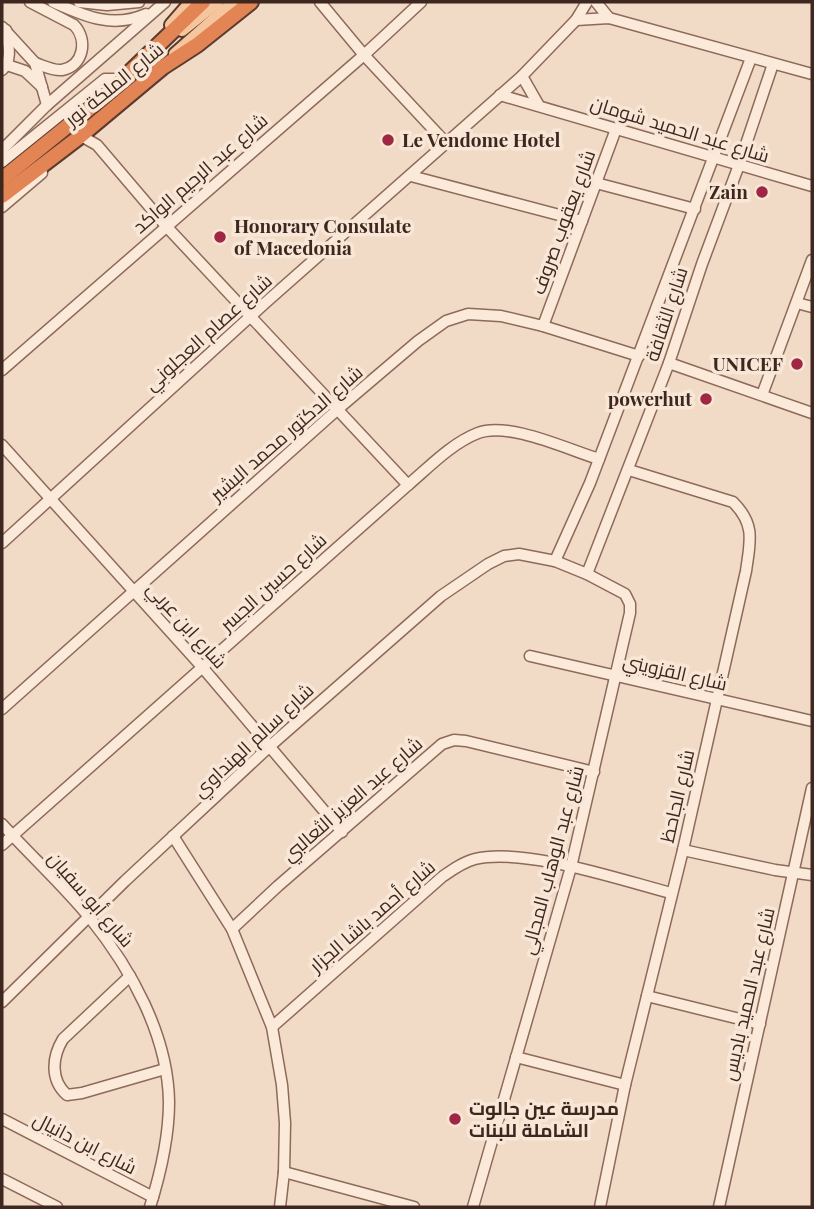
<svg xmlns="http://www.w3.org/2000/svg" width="814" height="1209" font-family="'Playfair Display',Cairo,serif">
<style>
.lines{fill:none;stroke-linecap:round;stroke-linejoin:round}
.minor-casing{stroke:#8d6a5a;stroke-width:13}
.major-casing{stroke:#5b3a2f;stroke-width:16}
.highway-casing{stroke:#5b3a2f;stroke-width:18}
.minor{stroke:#fbeada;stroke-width:10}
.major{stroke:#f5c69d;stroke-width:12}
.highway{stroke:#e38454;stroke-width:14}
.poi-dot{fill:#a02743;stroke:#f8e7d6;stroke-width:2.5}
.labels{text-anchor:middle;stroke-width:7;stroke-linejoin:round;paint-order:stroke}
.street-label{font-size:19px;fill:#3d271f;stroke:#f8e7d6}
.poi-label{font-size:19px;font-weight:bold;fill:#3d271f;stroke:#f8e7d6;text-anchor:start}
</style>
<rect width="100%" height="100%" fill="#f1dbc6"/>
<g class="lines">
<!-- minor casing -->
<g class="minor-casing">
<g id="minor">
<path d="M30,2L74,25C88,39 84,66 62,70C53,71 44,66 35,63"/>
<path d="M53,2C85,16 112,29 146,14"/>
<polyline points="79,2 107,5 139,2"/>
<polyline points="320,2 364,55 446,143"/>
<polyline points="596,2 609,18"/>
<polyline points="576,20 609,18 812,74"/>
<polyline points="2,27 35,63 47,105"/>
<polyline points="7,65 25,71 42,87"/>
<path d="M2,70C13,60 8,44 6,30"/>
<polyline points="522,76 538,104"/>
<polyline points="500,95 812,186"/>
<polyline points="78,139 83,137 97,145 166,226 408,485"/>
<polyline points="2,150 47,105 165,2"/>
<polyline points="2,162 105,79 123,79"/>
<polyline points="411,176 582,221"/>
<polyline points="596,183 695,209"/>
<polyline points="2,207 42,173"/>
<polyline points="797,303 812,307"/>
<polyline points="543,326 616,129"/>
<polyline points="669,363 812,413"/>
<polyline points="2,370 364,55 421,2"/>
<polyline points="762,395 812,260"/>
<polyline points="2,445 203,668 342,832"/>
<polyline points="2,543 264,304 522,76 576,20 587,2"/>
<polyline points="555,561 590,483 751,58"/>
<polyline points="587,574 669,363 702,264 739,165 773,64"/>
<polyline points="530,656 812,721"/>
<polyline points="2,709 338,409 418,341 446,321 468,314 501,316 543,326 639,356"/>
<path d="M2,824C31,856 63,885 90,918C131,969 168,1035 169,1102C169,1136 160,1175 150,1207"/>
<polyline points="173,836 232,929 272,1027 282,1085 285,1123 284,1172 280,1207"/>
<path d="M2,845L408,485C429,467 452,443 478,433C508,421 569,450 599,459"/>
<polyline points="683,850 775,870 812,875"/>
<polyline points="232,929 278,886 442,744 454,740 466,741 594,772"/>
<path d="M130,976L63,1039C52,1057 50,1080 67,1095L82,1093L165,1069"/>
<polyline points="647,996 760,1024"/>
<polyline points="2,1002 125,881 270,746 441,596 488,564 504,556 519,554 555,561 587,574 625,594 630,604 630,613 571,867 473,1207"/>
<path d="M272,1027L442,877C452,870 463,862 475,859C524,847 621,880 671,893"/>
<polyline points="516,1057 625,1085"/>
<polyline points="2,1119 153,1197"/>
<polyline points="284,1172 414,1207"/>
<polyline points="2,1179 57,1207"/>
<path d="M600,1207L625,1085L683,850L746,571C750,542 756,525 733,502L629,470"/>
<polyline points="719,1207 812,788"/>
</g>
</g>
<!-- major casing -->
<g class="major-casing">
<g id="major">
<polyline points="171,25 191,2"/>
<polyline points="182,30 217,2"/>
<polyline points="175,54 234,2"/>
</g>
</g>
<!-- highway casing -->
<g class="highway-casing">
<g id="highway">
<polyline points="2,179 106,95 203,2"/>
<polyline points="2,196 78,138 163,67 197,45 251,2"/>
</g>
</g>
<!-- minor -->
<use href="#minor" class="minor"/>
<!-- major -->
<use href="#major" class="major"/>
<!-- highway -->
<use href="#highway" class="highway"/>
</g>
<!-- markers -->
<g class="poi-dot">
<circle cx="388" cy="140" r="7"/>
<circle cx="762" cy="192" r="7"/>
<circle cx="220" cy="237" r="7"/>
<circle cx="797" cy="364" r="7"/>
<circle cx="706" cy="399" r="7"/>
<circle cx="455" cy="1119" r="7"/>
</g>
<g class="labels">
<!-- street labels -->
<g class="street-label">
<text transform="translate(114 84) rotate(-39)" y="7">شارع الملكة نور</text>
<text transform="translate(680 129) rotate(17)" y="7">شارع عبد الحميد شومان</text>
<text transform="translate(200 173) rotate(-41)" y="7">شارع عبد الرحيم الواكد</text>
<text transform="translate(563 222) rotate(-70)" y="7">شارع يعقوب صروف</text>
<text transform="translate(666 314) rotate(-72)" y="7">شارع الثقافة</text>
<text transform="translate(208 332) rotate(-42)" y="7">شارع عصام العجلوني</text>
<text transform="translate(286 433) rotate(-41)" y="7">شارع الدكتور محمد البشير</text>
<text transform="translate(273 582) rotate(-42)" y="7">شارع حسين الجسر</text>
<text transform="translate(187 625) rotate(48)" y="7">شارع ابن عربي</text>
<text transform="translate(675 672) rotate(13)" y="7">شارع القزويني</text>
<text transform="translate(253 740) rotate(-43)" y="7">شارع سالم الهنداوي</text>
<text transform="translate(677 796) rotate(-77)" y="7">شارع الجاحظ</text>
<text transform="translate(352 799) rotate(-41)" y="7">شارع عبد العزيز الثعالبي</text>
<text transform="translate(552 860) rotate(-75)" y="7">شارع عبد الوهاب المجالي</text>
<text transform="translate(91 899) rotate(49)" y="7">شارع أبو سفيان</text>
<text transform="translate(372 916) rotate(-41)" y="7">شارع أحمد باشا الجزار</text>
<text transform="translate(748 994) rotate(-77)" y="7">شارع عبد الحميد باديس</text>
<text transform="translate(85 1143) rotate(27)" y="7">شارع ابن دانيال</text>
</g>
<!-- poi labels -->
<g class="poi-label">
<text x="402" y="147">Le Vendome Hotel</text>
<text x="748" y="199" text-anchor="end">Zain</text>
<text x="234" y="233">Honorary Consulate<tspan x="234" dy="22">of Macedonia</tspan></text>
<text x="783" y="371" text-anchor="end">UNICEF</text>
<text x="692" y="406" text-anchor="end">powerhut</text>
<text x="469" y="1115">مدرسة عين جالوت<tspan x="469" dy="22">الشاملة للبنات</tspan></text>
</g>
</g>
<!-- border -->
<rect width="814" height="1209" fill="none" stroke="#3d271f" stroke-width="7"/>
</svg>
